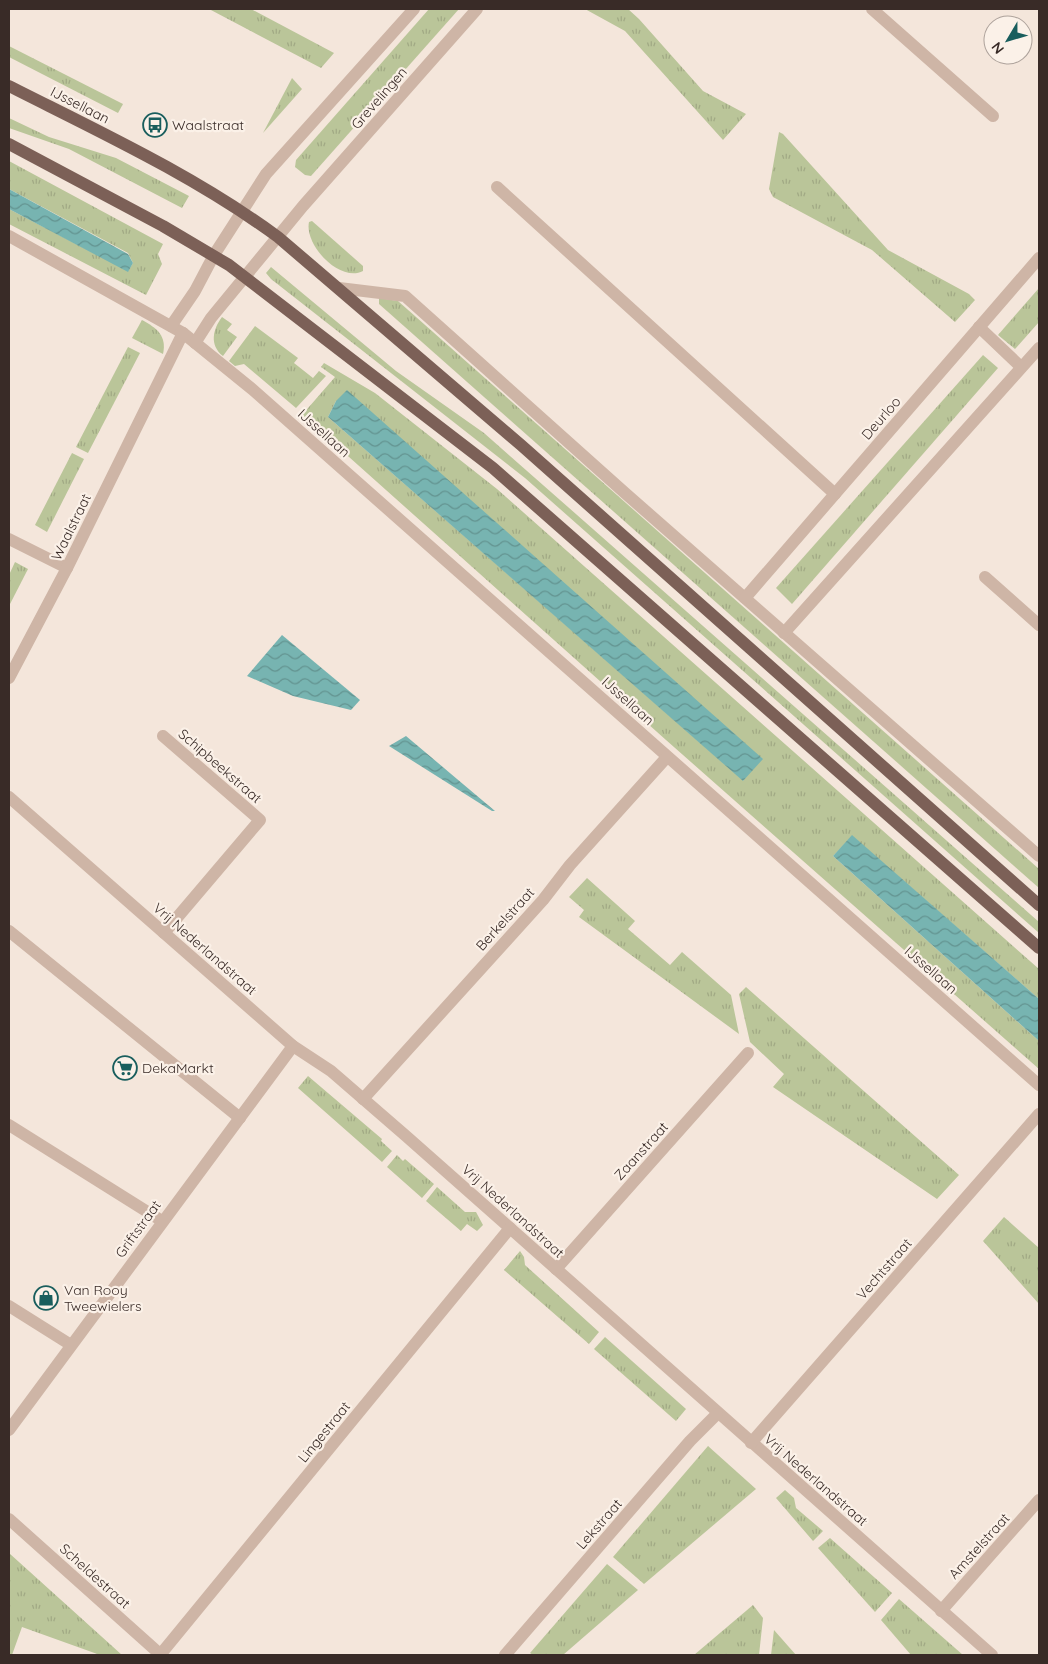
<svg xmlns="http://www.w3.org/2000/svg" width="1048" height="1664" font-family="Quicksand,sans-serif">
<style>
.grass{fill:url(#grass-tufts);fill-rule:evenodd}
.water{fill:url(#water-waves)}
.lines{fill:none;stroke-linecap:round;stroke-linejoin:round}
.minor{stroke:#ceb5a6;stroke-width:12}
.major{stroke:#7c6057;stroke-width:12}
.labels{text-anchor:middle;stroke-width:4.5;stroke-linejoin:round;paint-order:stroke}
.street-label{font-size:14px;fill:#392b27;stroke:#fbf1e8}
.poi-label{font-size:14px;fill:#392b27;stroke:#fbf1e8;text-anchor:start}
</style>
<defs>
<pattern id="grass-tufts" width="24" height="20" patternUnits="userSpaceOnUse" patternTransform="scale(1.25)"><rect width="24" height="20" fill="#bac599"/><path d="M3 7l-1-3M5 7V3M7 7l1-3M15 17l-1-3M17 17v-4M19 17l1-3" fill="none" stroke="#a1a984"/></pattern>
<pattern id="water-waves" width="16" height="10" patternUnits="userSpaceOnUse" patternTransform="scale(1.25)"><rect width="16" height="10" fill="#77b4b1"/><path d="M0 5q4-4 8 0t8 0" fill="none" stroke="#639390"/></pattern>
</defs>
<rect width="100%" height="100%" fill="#f4e6db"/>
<!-- grass -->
<g class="grass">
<polygon points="209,9 251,9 334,53 321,68"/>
<polygon points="429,9 459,9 311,176 305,175 295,167 296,160"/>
<polygon points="585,9 628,9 639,19 703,91 746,114 723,140 625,31"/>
<polygon points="9,46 123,104 118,113 9,57"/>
<polygon points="292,78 302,89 263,133"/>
<polygon points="9,118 49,137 116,158 189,196 182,208 69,149 9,128"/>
<polygon points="779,132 783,134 888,250 969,294 975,300 955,322 872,250 773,197 769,189"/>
<polygon points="9,161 163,244 158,254 162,264 146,295 9,224 9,209 128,271 133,263 128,253 9,189"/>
<path d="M312,221L363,266V271C340,283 304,245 309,222Z"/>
<polygon points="271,267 396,371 484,433 1039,922 1039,933 525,478 271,279 266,273"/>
<polygon points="1039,288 1039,322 1015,349 998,335"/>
<polygon points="379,298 398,301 1039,869 1039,888 379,304"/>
<path d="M222,317L232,324L227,330L237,337L223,356C209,345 213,329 222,317Z"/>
<path d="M142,320C157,328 167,336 163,354L132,338Z"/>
<polygon points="255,326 298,358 294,363 313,378 319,371 326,376 296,408 244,364 235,366 229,361"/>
<polygon points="128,347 140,353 88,453 76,447"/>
<polygon points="983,355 998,368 792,604 776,588"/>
<path d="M324,363L375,393L497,489L1039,969V999L852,836L833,856L1039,1041V1069L666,740L302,415L335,377L321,367ZM336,401L744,781L328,417Z"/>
<polygon points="72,453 84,459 47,532 35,525"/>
<polygon points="15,562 28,569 9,606 9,575"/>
<polygon points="587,878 635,921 628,929 670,965 682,952 731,995 739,1034 579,917 584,910 569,897"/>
<polygon points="746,987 959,1175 937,1199 773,1087 784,1074 750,1042 739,994"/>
<polygon points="308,1076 382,1139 381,1141 392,1151 382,1162 298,1088"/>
<polygon points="397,1155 403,1161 405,1159 434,1184 422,1198 387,1167"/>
<polygon points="437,1187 465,1212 476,1212 483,1225 477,1231 467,1224 461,1231 426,1201"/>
<polygon points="1004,1217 1039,1248 1039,1304 983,1241"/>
<polygon points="520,1251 524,1257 525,1265 599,1332 589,1344 504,1270"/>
<polygon points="605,1337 686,1409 676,1421 594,1349"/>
<polygon points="708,1446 756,1489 644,1584 613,1557"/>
<polygon points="785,1490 794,1498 796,1508 823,1531 813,1541 776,1498"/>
<polygon points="830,1538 892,1593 875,1612 818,1548"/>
<polygon points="9,1553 122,1655 100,1655 22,1627 12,1655 9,1655"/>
<polygon points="607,1564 638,1590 563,1655 533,1655 530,1653"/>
<polygon points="899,1599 963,1655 911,1655 881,1620"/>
<polygon points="753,1605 763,1618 759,1655 694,1655"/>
<polygon points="774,1630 796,1655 771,1655"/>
</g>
<!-- water -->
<g class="water">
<polygon points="9,189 128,254 133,263 128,272 9,209"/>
<polygon points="347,390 763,759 743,781 328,417 336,401"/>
<polygon points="282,635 360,700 351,710 293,696 247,676"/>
<polygon points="406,736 495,811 492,811 389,746"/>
<polygon points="852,835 1039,999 1039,1041 833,856"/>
</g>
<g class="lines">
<!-- minor -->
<g class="minor">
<polyline points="872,9 993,116"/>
<polyline points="497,187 835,494"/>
<polyline points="9,236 183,333 252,389 1039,1085"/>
<polyline points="339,288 405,296 625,493 1039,856"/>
<polyline points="171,326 195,291 214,255 266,174 414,9"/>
<polyline points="979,327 1021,367"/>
<polyline points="195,343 211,318 303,206 477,9"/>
<polyline points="9,539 67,568"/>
<polyline points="985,577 1039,625"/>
<polyline points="745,598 1039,258"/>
<polyline points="784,633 1039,348"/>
<polyline points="9,678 67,568 183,333"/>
<polyline points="163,736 260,820 164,933"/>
<polyline points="9,797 293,1046 331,1071 406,1136 992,1655"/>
<polyline points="9,931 240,1118"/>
<polyline points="363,1099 543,900 570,865 667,757"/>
<polyline points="9,1125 162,1221"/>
<polyline points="556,1269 748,1053"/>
<polyline points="9,1306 71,1345"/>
<polyline points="9,1430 293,1046"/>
<polyline points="751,1443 1039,1114"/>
<polyline points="9,1519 161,1655"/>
<polyline points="941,1611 1039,1500"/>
<polyline points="160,1655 510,1228"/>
<polyline points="505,1655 690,1441 717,1414"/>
</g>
<!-- major -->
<g class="major">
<path d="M9,86C100,132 195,176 278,237L521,445L1039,905"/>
<polyline points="9,144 163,226 229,265 493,468 1039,948"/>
</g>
</g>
<!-- icons -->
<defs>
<g id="bus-ring" transform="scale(1.25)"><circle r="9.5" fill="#fbf1e8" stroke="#195e5d" stroke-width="1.5"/><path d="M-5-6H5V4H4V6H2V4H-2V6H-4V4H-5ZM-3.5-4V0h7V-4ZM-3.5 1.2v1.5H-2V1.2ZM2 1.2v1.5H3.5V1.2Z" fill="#195e5d"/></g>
<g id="supermarket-ring" transform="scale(1.25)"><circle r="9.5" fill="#fbf1e8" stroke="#195e5d" stroke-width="1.5"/><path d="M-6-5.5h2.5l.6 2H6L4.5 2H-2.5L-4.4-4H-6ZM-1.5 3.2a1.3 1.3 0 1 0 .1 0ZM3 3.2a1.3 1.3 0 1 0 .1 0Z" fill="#195e5d"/></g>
<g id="shop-ring" transform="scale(1.25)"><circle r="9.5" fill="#fbf1e8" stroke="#195e5d" stroke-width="1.5"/><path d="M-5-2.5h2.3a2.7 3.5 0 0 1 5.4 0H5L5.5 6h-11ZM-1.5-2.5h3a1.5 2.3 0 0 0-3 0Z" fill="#195e5d"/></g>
</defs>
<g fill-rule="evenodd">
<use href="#bus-ring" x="155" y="125"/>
<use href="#supermarket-ring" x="125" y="1068"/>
<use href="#shop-ring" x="46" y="1298"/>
</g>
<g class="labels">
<!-- street labels -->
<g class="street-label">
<text transform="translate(379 98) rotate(-49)" y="5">Grevelingen</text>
<text transform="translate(80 105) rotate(27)" y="5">IJssellaan</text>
<text transform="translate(881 418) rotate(-49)" y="5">Deurloo</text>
<text transform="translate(324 433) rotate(42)" y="5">IJssellaan</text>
<text transform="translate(71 527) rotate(-64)" y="5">Waalstraat</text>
<text transform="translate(628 701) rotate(42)" y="5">IJssellaan</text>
<text transform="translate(220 766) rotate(41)" y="5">Schipbeekstraat</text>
<text transform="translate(505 919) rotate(-48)" y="5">Berkelstraat</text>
<text transform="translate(205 949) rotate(41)" y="5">Vrij Nederlandstraat</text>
<text transform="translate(931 970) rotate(41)" y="5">IJssellaan</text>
<text transform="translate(641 1151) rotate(-48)" y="5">Zaanstraat</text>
<text transform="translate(513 1211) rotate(42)" y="5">Vrij Nederlandstraat</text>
<text transform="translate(138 1229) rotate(-54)" y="5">Griftstraat</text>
<text transform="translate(884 1269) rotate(-49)" y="5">Vechtstraat</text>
<text transform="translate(324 1432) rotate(-51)" y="5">Lingestraat</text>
<text transform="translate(816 1480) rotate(41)" y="5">Vrij Nederlandstraat</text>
<text transform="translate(599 1524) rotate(-49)" y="5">Lekstraat</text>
<text transform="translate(979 1546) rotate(-48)" y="5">Amstelstraat</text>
<text transform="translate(95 1576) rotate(42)" y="5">Scheldestraat</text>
</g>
<!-- poi labels -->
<g class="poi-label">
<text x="172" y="130">Waalstraat</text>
<text x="142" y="1073">DekaMarkt</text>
<text x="64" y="1295">Van Rooy<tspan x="64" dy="16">Tweewielers</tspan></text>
</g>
</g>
<!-- border -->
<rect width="1048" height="1664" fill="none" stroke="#392b27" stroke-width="20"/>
<!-- north arrow -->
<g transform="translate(1008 40) rotate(232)"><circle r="24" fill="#fbf1e8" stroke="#ada29b"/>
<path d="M0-4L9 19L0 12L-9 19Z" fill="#195e5d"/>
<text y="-8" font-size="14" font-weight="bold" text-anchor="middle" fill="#392b27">N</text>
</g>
</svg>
